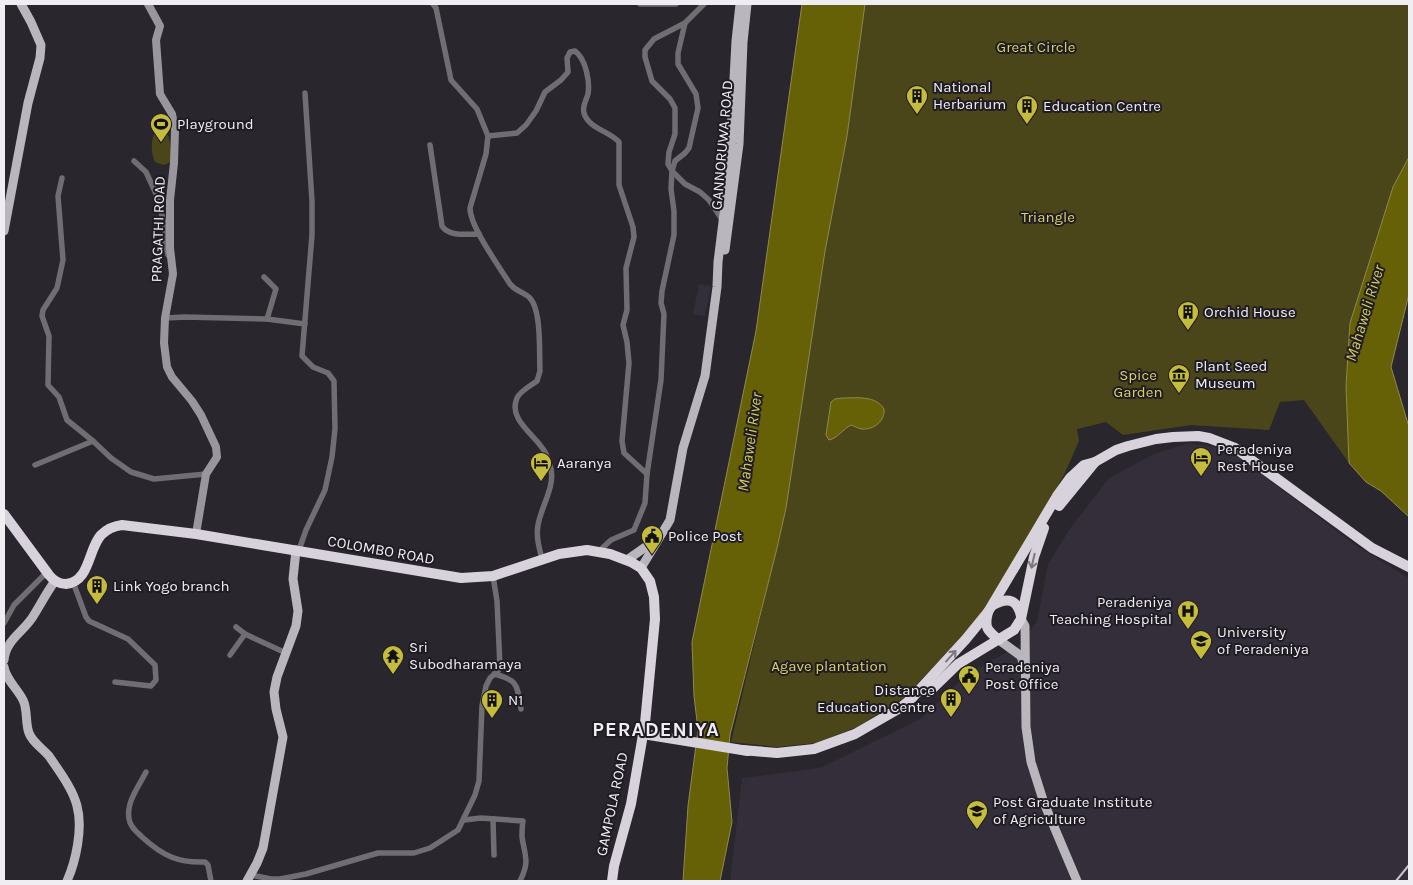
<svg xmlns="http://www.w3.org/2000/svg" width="1413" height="885" font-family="Karla,sans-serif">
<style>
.built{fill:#342d3a}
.green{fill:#4a461a}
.water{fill:#666007;stroke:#8f8b4e}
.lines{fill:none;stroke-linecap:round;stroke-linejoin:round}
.street{stroke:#706e72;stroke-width:5.5}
.secondary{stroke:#9a969d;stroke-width:8}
.primary{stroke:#bab6bd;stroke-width:9}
.highway{stroke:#d7d2db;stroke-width:10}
.rail{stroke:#c6c4c9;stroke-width:2}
.oneway{stroke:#7c777f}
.labels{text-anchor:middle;stroke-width:4;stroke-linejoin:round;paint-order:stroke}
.park-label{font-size:15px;fill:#dad167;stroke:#201c23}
.poi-label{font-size:15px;fill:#f0eef3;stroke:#201c23;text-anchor:start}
.street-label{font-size:15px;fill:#f0eef3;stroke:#201c23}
.water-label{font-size:16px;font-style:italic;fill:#d4cc61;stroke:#201c23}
.district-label{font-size:20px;font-weight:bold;letter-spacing:1px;fill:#f0eef3;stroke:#201c23}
</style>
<rect width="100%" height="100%" fill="#29262d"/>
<!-- built -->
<g class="built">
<polygon points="699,284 711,286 705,316 693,314"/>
<polygon points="1189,443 1228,449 1358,547 1409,578 1409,881 730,881 742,778 820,768 920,719 965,676 1021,644 1037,621 1048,564 1071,527 1109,478 1154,454"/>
</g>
<!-- green -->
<g class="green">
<polygon points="865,4 1409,4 1409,157 1393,187 1350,323 1346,386 1349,463 1304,400 1280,402 1269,430 1191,425 1123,435 1106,422 1077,429 1079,441 1064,475 986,608 978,619 905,697 857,727 816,743 777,747 731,742 786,508 825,251 847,136"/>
<path d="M163,123C170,136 171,148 171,162L164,165L155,162C149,149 152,136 158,124Z"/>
</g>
<!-- water -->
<g class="water">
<polygon points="802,4 865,4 847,136 825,251 786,508 777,548 730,735 727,768 732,822 720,881 683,881 688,806 698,730 694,696 692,642 756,331"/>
<polygon points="1409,157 1409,294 1391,367 1409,427 1409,517 1381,491 1366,482 1349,463 1346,386 1350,323 1393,187"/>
<path d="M842,398C855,398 876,395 884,409C885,421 874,430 862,429C858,429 855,426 851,425C843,429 838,438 829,440L826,435L831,402L835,399Z"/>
</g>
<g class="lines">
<!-- street -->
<g class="street">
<path d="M433,4L436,8L451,80L477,109L488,136L486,154L470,208C470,227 499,266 510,284C517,292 523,292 529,297C542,309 539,353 540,371L537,381C530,386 520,391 517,398C507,421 538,436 546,454C548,458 549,464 551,469C555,487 541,507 538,525C536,537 539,547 542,559"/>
<polyline points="640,4 676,4"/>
<polyline points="704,4 685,23 654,39 645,50 645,57 652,81 670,99 675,108 675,134 669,152 668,164 672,171 685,184 700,192 709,200 723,221"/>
<path d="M488,136L517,133L526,125L536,111L545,92L561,80L568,72L567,58L570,52L575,51C586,59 590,82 588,94C586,101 582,106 584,113C588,128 609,131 619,142V185L633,227L634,237L626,268L627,310L623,325L627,342L629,363L622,441L624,453L647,474"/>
<path d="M430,145L442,226C449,237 467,234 479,234"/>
<polyline points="134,161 146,172 157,196 165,227 165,241 168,255"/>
<polyline points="62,178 58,196 63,260 57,288 43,310 42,316 49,336 48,385 59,397 67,420 93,441 111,458 131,472 154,479 206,474"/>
<polyline points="165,318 185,317 267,319 276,289 264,277"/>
<polyline points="267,319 305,324"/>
<polyline points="35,465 93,441"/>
<polyline points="299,550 306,530 325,490 332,457 335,429 334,381 328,373 313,367 302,356 312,235 312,201 305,93"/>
<polyline points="598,552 611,540 634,530 645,503 647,474 661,380 664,314 661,303 662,291 674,235 674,211 671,189 672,171 675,161 685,153 689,148 698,108 696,94 678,64 678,53 685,23"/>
<polyline points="73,582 86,617 89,621 128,639 155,665 156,680 151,686 115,682"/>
<polyline points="4,623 14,605 47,572"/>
<polyline points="236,627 245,634"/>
<polyline points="230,655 245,634 286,653"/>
<path d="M494,674C519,680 517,686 521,709"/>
<path d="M146,772C139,786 126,802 129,819C130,827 137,832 142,837C163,856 178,863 205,862L208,865L211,881"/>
<polyline points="493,819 494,855"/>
<path d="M464,820L481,818L523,821C522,826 522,832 522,837C525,857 530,861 520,881"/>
<polyline points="251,875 271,879 280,879 306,874 378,853 414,853 430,848 458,830 475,795 479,781 482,706 486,686 490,678 498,671 500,667 497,601 493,576"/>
</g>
<!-- secondary -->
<polyline class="secondary" points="148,4 160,26 156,40 160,94 172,114 175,130 174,163 170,200 170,248 173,274 165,318 164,343 167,367 172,377 192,401 201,415 216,447 217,457 206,474 196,534"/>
<!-- primary -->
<g class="primary">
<polyline points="4,231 28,103 40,58 41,45 31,22 21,4"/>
<polyline points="725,250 739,144 743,42 747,4"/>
<polyline points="627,560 654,541"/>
<polyline points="641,568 670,520 683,448 705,376 717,287 718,262 729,174 736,41 740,4"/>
<polyline points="1021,619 1025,626 1026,727 1031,762 1044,803 1077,881"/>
<polyline points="999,640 1021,656 1024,665"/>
<path d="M4,660C6,640 22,633 32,618C40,606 46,593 55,581"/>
<path d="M4,667C6,680 17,688 23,700C28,710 25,723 29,733C32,742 43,749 49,756C59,771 73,789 77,806C83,828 76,861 67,881"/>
<polyline points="247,881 257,863 263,848 283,737 276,709 274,692 277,677 296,626 298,611 293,579 296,550"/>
</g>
<!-- highway -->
<g class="highway">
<polyline points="1059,506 1095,462"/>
<path d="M4,514L49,575C53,580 59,584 66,584C90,582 88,549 101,535C107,529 114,526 122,525L196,534L461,578L493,576L559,554L587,550L610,554L631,562L641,568L650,581L654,597L655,619L645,723L631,804L614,866L612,881"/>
<path d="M993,605C1008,597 1017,599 1021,616"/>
<path d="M988,612C984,628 987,630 999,640"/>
<polyline points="929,692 958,664 1014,630 1021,619 1034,557 1044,528"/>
<polyline points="643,734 748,751"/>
<polyline points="742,750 777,753 814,749 855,734 900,708 912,698 966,639 988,612 1057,496 1070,478 1084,465 1095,462 1116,450 1128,446 1156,439 1173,437 1198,436 1209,438 1235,448 1372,548 1409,567"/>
</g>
<!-- rail -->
<polyline class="rail" points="1396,881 1409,865"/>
</g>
<!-- one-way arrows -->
<defs><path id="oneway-shaft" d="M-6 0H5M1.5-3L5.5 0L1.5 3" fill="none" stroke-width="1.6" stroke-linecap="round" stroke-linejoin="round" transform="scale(1.25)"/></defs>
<g class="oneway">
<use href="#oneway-shaft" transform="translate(1033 561) rotate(103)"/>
<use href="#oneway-shaft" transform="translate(951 656) rotate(-48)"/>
</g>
<!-- icons -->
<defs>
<g id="building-pin" transform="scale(1.125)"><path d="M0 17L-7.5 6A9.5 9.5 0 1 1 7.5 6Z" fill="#c6bc3c" stroke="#201c23"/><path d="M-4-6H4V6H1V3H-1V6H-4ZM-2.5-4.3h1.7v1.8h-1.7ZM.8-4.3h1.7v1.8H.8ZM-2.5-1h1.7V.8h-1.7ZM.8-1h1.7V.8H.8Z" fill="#111"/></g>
<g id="stadium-pin" transform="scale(1.125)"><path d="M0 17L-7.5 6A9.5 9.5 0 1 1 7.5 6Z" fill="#c6bc3c" stroke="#201c23"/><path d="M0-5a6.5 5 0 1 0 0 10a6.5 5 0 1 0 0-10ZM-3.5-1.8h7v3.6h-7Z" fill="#111"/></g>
<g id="museum-pin" transform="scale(1.125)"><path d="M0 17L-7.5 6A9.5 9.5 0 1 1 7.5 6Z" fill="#c6bc3c" stroke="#201c23"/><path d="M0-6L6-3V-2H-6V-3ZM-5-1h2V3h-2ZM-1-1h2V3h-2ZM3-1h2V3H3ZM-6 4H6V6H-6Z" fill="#111"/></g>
<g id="hotel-pin" transform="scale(1.125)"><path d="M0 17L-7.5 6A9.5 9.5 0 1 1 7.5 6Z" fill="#c6bc3c" stroke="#201c23"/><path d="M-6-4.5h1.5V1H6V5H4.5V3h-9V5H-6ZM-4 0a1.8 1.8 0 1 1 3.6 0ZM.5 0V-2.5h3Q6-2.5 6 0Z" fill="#111"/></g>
<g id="civic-pin" transform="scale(1.125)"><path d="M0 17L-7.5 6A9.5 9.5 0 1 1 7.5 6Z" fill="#c6bc3c" stroke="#201c23"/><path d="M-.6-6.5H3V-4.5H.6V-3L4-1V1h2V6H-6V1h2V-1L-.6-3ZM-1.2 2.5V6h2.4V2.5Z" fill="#111"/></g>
<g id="hospital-pin" transform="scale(1.125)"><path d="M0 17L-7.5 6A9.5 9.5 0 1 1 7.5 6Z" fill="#c6bc3c" stroke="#201c23"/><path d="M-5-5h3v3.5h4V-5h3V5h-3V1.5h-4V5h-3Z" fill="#111"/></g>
<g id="university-pin" transform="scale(1.125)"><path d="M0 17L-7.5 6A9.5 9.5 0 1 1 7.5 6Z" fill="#c6bc3c" stroke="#201c23"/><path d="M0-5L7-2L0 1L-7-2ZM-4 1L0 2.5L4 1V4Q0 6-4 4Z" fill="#111"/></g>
<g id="temple-pin" transform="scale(1.125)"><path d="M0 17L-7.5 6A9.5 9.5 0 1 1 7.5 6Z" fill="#c6bc3c" stroke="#201c23"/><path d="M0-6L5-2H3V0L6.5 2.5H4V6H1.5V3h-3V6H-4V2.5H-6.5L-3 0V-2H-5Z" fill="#111"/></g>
</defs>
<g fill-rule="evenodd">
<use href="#building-pin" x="917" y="96"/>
<use href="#building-pin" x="1027" y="106"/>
<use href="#stadium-pin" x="161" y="124"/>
<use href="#building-pin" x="1188" y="312"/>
<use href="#museum-pin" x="1179" y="375"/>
<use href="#hotel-pin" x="1201" y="458"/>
<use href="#hotel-pin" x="541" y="463"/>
<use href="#civic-pin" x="652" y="536"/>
<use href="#building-pin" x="97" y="586"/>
<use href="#hospital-pin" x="1188" y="611"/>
<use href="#university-pin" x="1201" y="641"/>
<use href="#temple-pin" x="393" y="656"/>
<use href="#civic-pin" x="969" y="676"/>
<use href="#building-pin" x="951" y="699"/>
<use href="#building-pin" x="492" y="700"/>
<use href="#university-pin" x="977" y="811"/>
</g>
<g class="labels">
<!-- park labels -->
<g class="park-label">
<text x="1036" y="52">Great Circle</text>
<text x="1048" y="222">Triangle</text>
<text x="1138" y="380">Spice<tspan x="1138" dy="17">Garden</tspan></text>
<text x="829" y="671">Agave plantation</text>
</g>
<!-- poi labels -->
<g class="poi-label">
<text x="933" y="92">National<tspan x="933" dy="17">Herbarium</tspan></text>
<text x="1043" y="111">Education Centre</text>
<text x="177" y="129">Playground</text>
<text x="1204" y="317">Orchid House</text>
<text x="1195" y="371">Plant Seed<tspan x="1195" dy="17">Museum</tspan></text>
<text x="1217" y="454">Peradeniya<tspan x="1217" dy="17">Rest House</tspan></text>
<text x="557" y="468">Aaranya</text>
<text x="668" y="541">Police Post</text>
<text x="113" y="591">Link Yogo branch</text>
<text x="1172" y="607" text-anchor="end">Peradeniya<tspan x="1172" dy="17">Teaching Hospital</tspan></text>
<text x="1217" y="637">University<tspan x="1217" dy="17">of Peradeniya</tspan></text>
<text x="409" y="652">Sri<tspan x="409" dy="17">Subodharamaya</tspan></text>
<text x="985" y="672">Peradeniya<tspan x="985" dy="17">Post Office</tspan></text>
<text x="935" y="695" text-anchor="end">Distance<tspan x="935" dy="17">Education Centre</tspan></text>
<text x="508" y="705">N1</text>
<text x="993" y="807">Post Graduate Institute<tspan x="993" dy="17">of Agriculture</tspan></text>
</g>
<!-- street labels -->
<g class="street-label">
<text transform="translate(722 145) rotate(-85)" y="5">GANNORUWA ROAD</text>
<text transform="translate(158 229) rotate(-88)" y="5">PRAGATHI ROAD</text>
<text transform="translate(381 550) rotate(10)" y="5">COLOMBO ROAD</text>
<text transform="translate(612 804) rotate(-78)" y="5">GAMPOLA ROAD</text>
</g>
<!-- water labels -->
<g class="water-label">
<text transform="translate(1364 313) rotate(-73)" y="6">Mahaweli River</text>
<text transform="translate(749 442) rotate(-82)" y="6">Mahaweli River</text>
</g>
<!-- district labels -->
<g class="district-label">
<text x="656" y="736">PERADENIYA</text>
</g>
</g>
<!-- border -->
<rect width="1413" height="885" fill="none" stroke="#f0eef3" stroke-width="10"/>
</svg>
